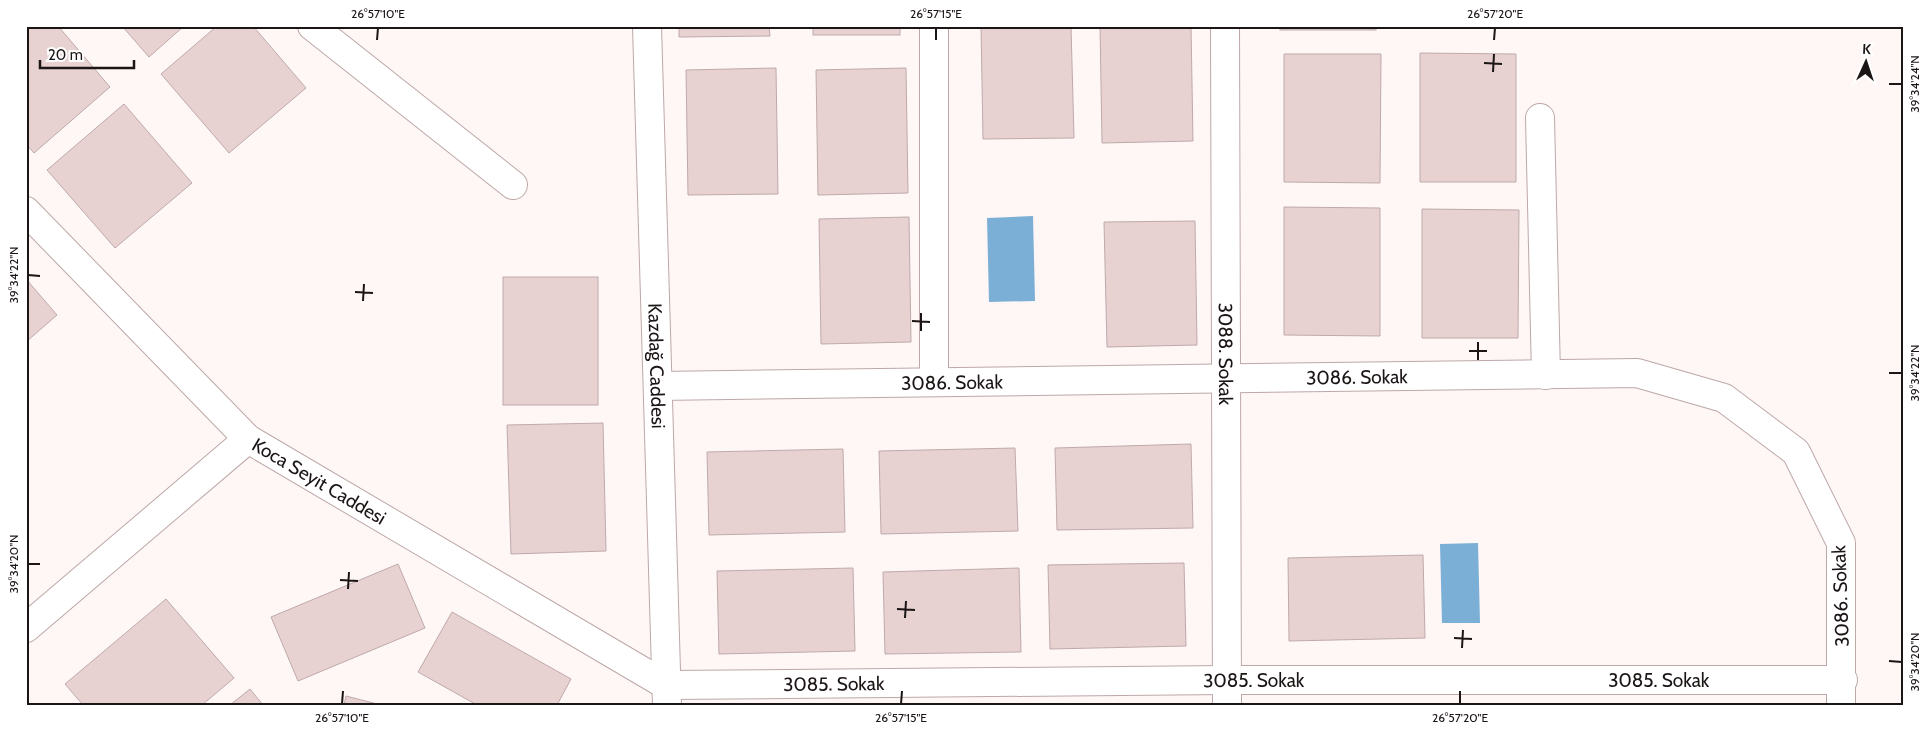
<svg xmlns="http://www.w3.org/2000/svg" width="1929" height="731" font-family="Cabin,sans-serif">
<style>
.water{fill:#7cafd6}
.building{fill:#e7d1d1;stroke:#bfaaab}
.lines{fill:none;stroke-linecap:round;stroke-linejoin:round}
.minor-casing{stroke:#bda8a8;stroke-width:30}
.minor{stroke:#fff;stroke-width:28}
.ticks{fill:none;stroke:#1c1515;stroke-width:2}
.labels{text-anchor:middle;stroke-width:5;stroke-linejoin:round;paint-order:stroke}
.street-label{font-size:19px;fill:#1c1515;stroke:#fff}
.neatline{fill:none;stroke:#1c1515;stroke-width:2}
.ticks-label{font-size:12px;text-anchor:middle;fill:#1c1515}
</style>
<rect width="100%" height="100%" fill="#fff6f6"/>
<!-- water -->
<g class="water">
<polygon points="1033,216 1035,301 989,302 987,218"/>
<polygon points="1478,543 1480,623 1442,623 1440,544"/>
</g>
<!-- building -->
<g class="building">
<polygon points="26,26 58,26 110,87 34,153 26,144"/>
<polygon points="122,26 184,26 149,57"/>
<polygon points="217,26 253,26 306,88 229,153 161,74"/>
<polygon points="679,26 769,26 770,36 679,37"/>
<rect x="813" y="26" width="87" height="9"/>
<polygon points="981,26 1071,26 1074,138 983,139"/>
<polygon points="1100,26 1191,26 1193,141 1102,143"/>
<rect x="1280" y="26" width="96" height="4"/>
<polygon points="1420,53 1516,54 1516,182 1420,182"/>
<polygon points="1284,54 1381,54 1380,183 1284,182"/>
<polygon points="776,68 778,194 688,195 686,70"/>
<polygon points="906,68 908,193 818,195 816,70"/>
<polygon points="124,104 192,183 115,248 47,170"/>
<polygon points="1284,207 1380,208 1380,336 1284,335"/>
<polygon points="1422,209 1519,210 1518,338 1422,338"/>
<polygon points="909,217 911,342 821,344 819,219"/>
<polygon points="1195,221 1197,345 1107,347 1104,222"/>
<rect x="503" y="277" width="95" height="128"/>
<polygon points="26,279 57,315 26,342"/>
<polygon points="603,423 606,551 511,554 507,425"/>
<polygon points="1191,444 1193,528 1057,530 1055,448"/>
<polygon points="1015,448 1018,531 881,534 879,451"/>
<polygon points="843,449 845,532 709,535 707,452"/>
<polygon points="1423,555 1425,638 1289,641 1288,558"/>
<polygon points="1184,563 1186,646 1050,649 1048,565"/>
<polygon points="398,564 425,628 298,681 271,617"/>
<polygon points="853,568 855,651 719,654 717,571"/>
<polygon points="1019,568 1021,652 885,654 883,572"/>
<polygon points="166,599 234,678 202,705 83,705 65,684"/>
<polygon points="452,612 571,679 557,705 477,705 418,672"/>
<polygon points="250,689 263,705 230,705"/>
<polygon points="346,696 381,705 344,705"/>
</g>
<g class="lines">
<!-- minor casing -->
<g class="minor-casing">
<g id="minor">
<polyline points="312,26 513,185"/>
<path id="s1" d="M647,26L667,705"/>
<polyline points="934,26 934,382"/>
<path id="s2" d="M1225,26L1227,705"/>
<polyline points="1540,118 1546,375"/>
<path id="s3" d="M26,211L248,439L666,685L1227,680H1843"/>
<path id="s4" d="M658,386L1637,373L1724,398L1796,452L1841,543V705"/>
<polyline points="26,628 248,439"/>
</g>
</g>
<!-- minor -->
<use href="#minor" class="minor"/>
</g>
<!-- ticks -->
<path class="ticks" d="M377,40L378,28M936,40V28M1494,40L1495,28M1484,63L1502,64M1493,72L1494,54M1889,84H1902M28,275L40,276M355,292L373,293M363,301L364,284M912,321L930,322M921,331V313M1469,351H1487M1478,360V342M1889,373H1902M28,564H40M340,580L358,581M348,589L349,572M897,609L915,610M905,618L906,601M1454,638L1472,639M1462,648L1463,630M1889,661L1902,662M342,704L343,691M901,704L902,691M1460,704V691"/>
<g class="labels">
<!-- street labels -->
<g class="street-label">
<text dy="7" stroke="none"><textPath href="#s2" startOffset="328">3088. Sokak</textPath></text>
<text dy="7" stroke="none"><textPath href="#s1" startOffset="340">Kazdağ Caddesi</textPath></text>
<text dy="7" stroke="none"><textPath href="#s4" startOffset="699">3086. Sokak</textPath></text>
<text dy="7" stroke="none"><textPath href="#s4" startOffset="294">3086. Sokak</textPath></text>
<text dy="7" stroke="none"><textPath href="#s3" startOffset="401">Koca Seyit Caddesi</textPath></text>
<text transform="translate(1840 596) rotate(-92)" y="7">3086. Sokak</text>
<text dy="7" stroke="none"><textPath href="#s3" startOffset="1391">3085. Sokak</textPath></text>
<text dy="7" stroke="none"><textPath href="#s3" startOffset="1796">3085. Sokak</textPath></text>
<text dy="7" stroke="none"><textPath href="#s3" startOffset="971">3085. Sokak</textPath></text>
</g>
</g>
<!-- border -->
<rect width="1929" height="731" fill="none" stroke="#ffffff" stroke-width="55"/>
<!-- north arrow -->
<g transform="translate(1866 62) rotate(3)" stroke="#ffffff" stroke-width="4" paint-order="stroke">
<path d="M0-4L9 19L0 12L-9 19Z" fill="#1c1515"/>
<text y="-8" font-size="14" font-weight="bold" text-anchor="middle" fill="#1c1515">K</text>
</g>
<!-- scale -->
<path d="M40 60v8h94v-8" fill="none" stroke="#1c1515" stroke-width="2.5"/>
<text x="48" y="60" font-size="15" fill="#1c1515" stroke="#ffffff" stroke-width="4" paint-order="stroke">20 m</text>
<rect x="28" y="28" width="1874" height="676" class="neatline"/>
<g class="ticks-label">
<text x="378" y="18">26°57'10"E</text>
<text x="936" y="18">26°57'15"E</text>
<text x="1495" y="18">26°57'20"E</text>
<text transform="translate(1915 84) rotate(-90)" y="4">39°34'24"N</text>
<text transform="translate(14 275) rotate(-90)" y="4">39°34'22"N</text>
<text transform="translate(1915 373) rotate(-90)" y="4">39°34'22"N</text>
<text transform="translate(14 564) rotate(-90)" y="4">39°34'20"N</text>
<text transform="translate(1915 662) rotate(-90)" y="4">39°34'20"N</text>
<text x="342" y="722">26°57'10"E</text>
<text x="901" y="722">26°57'15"E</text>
<text x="1460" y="722">26°57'20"E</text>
</g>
</svg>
